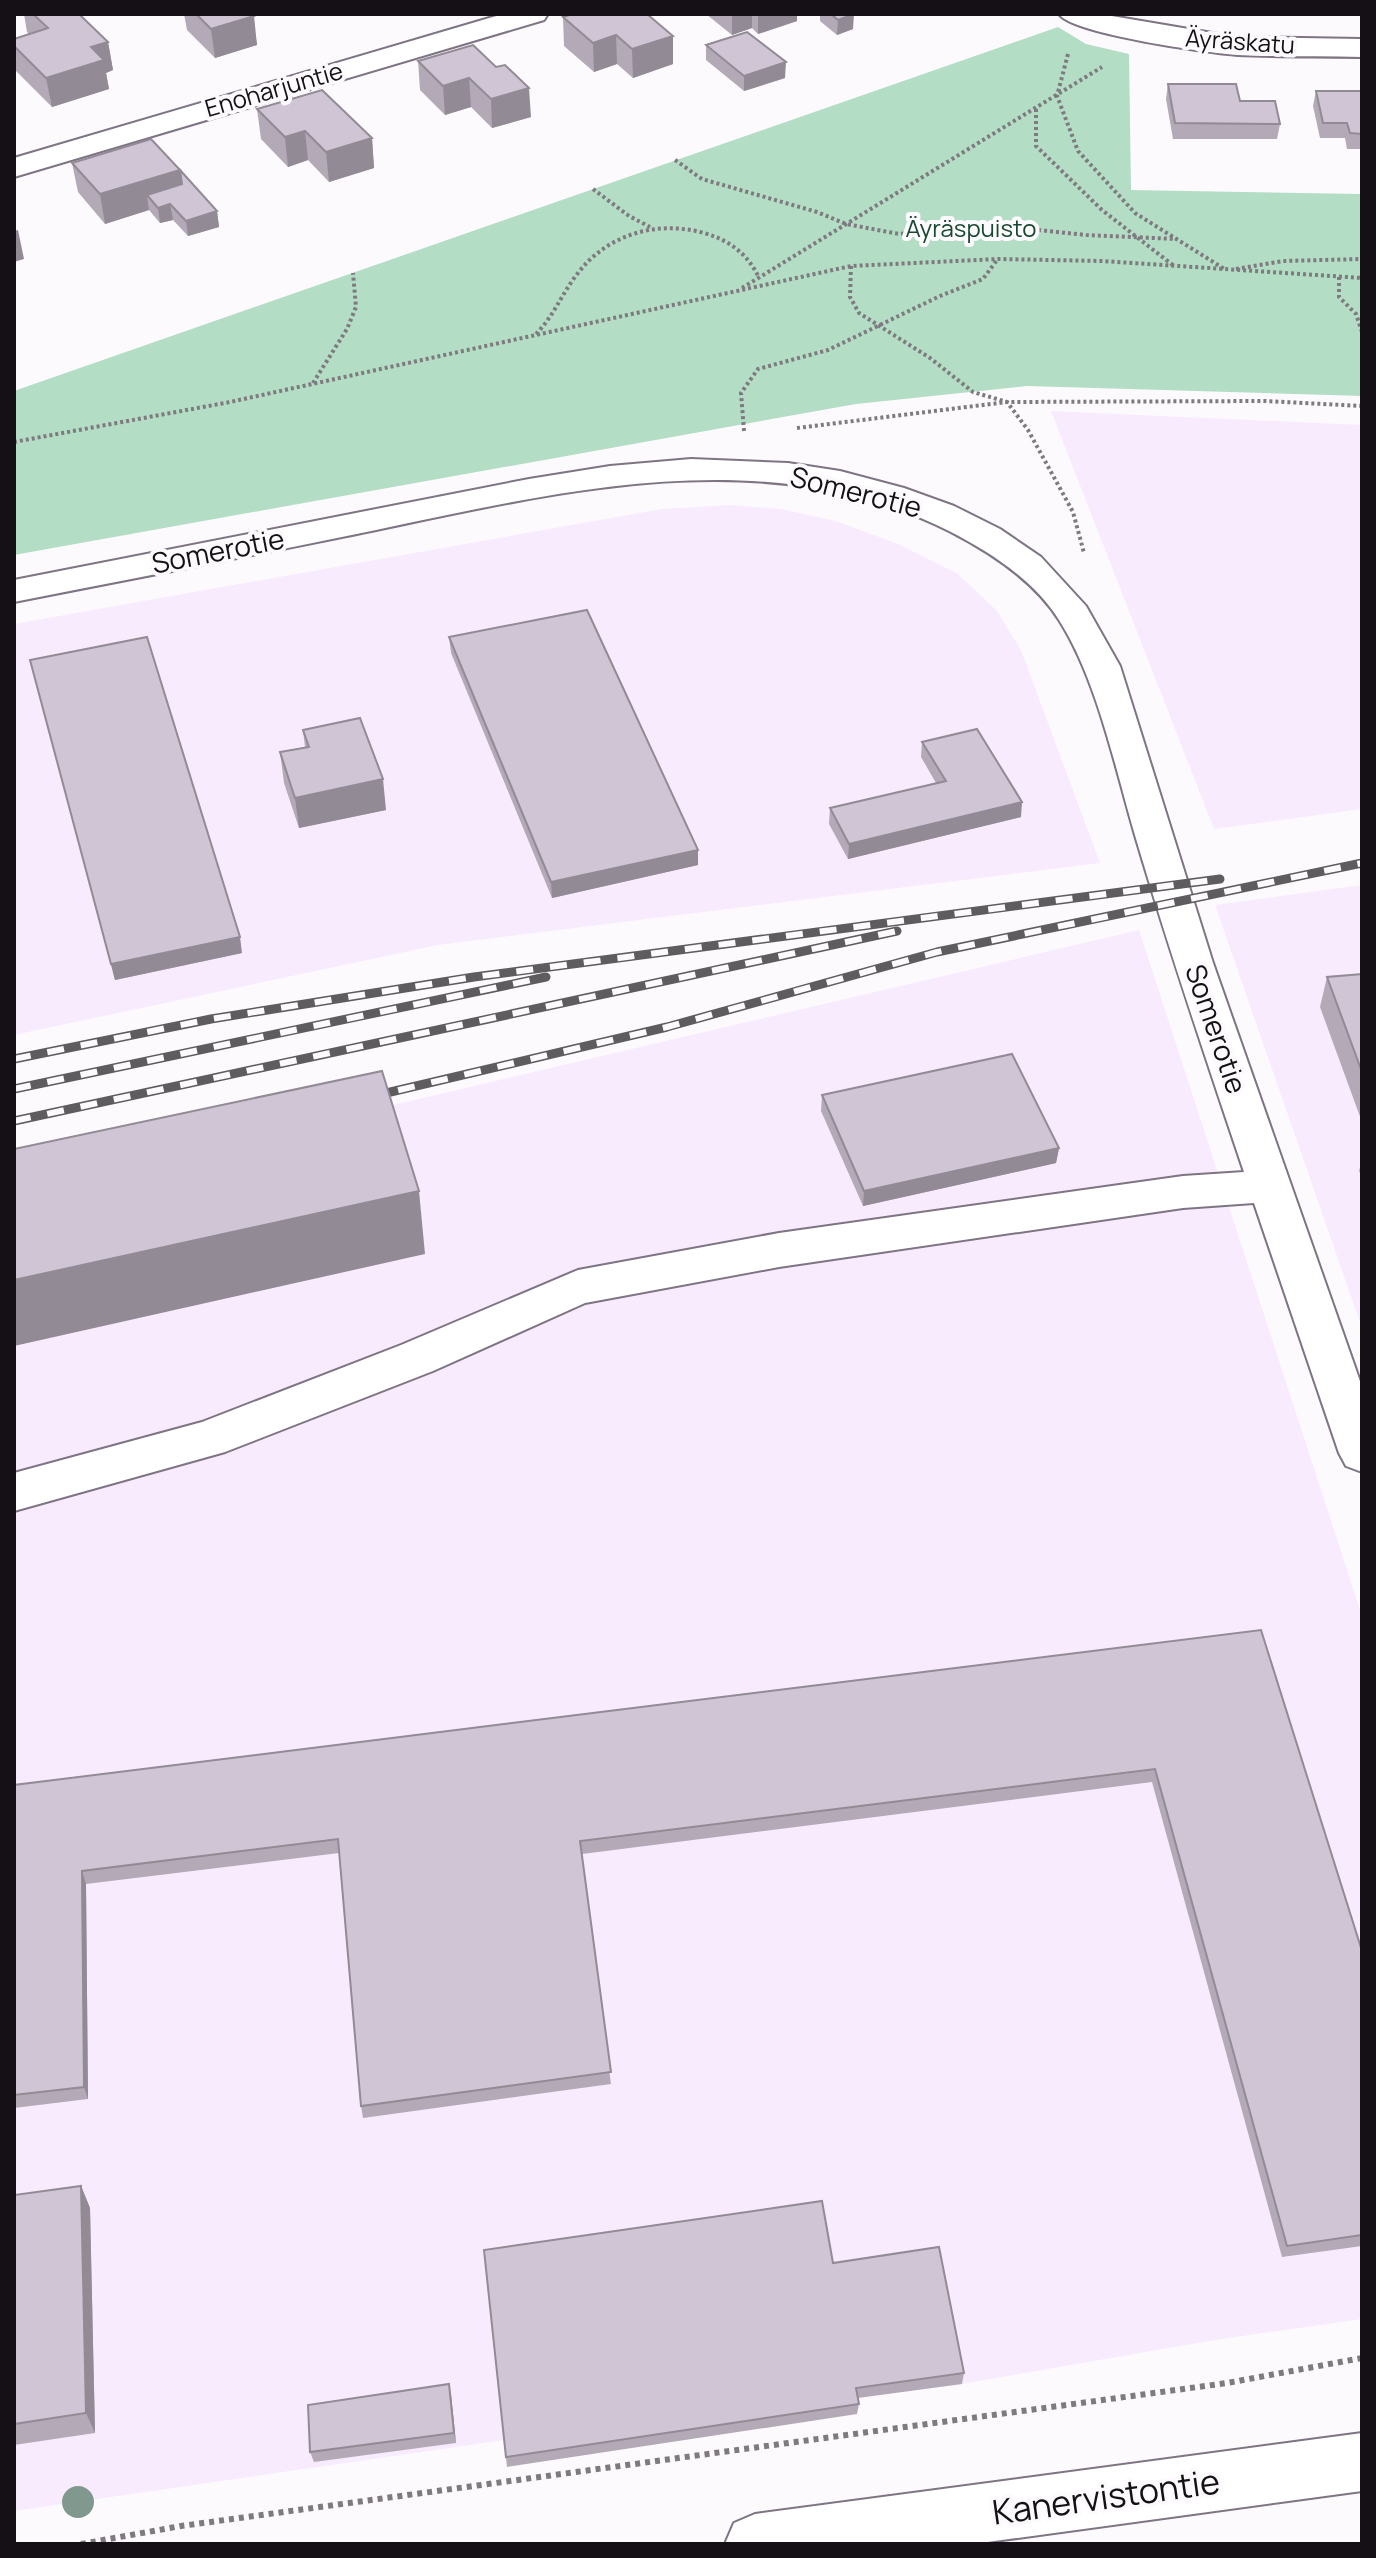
<svg xmlns="http://www.w3.org/2000/svg" width="1376" height="2558" font-family="Manrope,sans-serif">
<style>
.built{fill:#f8ebfe}
.green{fill:#b3ddc5}
.lines{fill:none;stroke-linecap:round;stroke-linejoin:round}
.street-casing{stroke:#7e7483;stroke-width:4}
.secondary-casing{stroke:#7e7483;stroke-width:4}
.path-far1{stroke:#7e7a7f;stroke-width:4;stroke-dasharray:3 3;stroke-linecap:butt}
.path{stroke:#7e7a7f;stroke-width:6;stroke-dasharray:5 5;stroke-linecap:butt}
.street{fill:#fff;fill-rule:evenodd}
.secondary{fill:#fff;fill-rule:evenodd}
.rail-casing{stroke:#5f5c60;stroke-width:9}
.rail{stroke:#fdfafe;stroke-width:6;stroke-dasharray:17;stroke-linecap:butt}
.tree{fill:#80988d}
.wall{fill:#b3a9b7}
.shaded-wall{fill:#928a95}
.building{fill:#d0c5d5;stroke:#928a95;stroke-width:2}
.labels{text-anchor:middle;stroke-width:8;stroke-linejoin:round;paint-order:stroke}
.far-street-label{font-size:24px;fill:#141015;stroke:#fdfafe}
.far-park-label{font-size:24px;fill:#194831;stroke:#fdfafe}
.street-label{font-size:28px;fill:#141015;stroke:#fdfafe}
.near-street-label{font-size:34px;fill:#141015;stroke:#fdfafe}
</style>
<rect width="100%" height="100%" fill="#fdfafe"/>
<!-- built -->
<g class="built">
<polygon points="1051,411 1362,425 1362,809 1214,829"/>
<polygon points="731,505 781,509 836,521 898,544 958,574 997,611 1021,650 1100,863 438,945 14,1035 14,624 662,509"/>
<polygon points="1362,885 1362,1328 1215,905"/>
<polygon points="1139,930 1362,1616 1362,2319 1215,2340 962,2384 504,2440 14,2511 14,1194"/>
</g>
<!-- green -->
<polygon class="green" points="1058,27 1086,44 1129,54 1131,190 1362,194 1362,396 1027,386 856,404 14,555 14,391"/>
<g class="lines">
<!-- street casing -->
<g class="street-casing">
<g id="street">
<polygon points="503,14 548,14 544,20 14,177 14,158"/>
<path d="M1059,14H1100L1236,37L1362,39V57C1321,56 1279,57 1238,55C1209,53 1072,34 1059,14Z"/>
<path d="M691,459L788,463L840,471L904,488L954,506L1000,529L1041,557L1086,606L1120,666L1213,963L1362,1387V1472L1346,1466L1339,1453L1254,1203L1183,1208L779,1267L585,1303L433,1371L225,1452L14,1511V1473L202,1422L401,1345L578,1270L779,1233L1183,1176L1244,1172C1207,1062 1170,953 1137,842C1116,772 1098,681 1059,620C1034,580 990,552 949,531C756,434 536,498 337,538C229,560 122,581 14,602V580L529,479L610,466Z"/>
</g>
</g>
<!-- secondary casing -->
<g class="secondary-casing">
<polygon id="secondary" points="1362,2433 1362,2491 973,2544 725,2544 734,2523 755,2514"/>
</g>
<!-- path-far1 -->
<g class="path-far1">
<polyline points="1068,54 1057,96 1078,151 1135,213 1226,270"/>
<polyline points="1036,109 1036,146 1102,210 1174,266"/>
<polyline points="675,160 702,179 817,212 846,224 899,234 981,224 1086,235 1177,239"/>
<polyline points="593,189 629,216 650,227"/>
<polyline points="851,266 850,297 859,313 930,358 973,392 1007,402 1028,430 1073,512 1084,553"/>
<polyline points="1236,269 1283,261 1362,259"/>
<polyline points="1339,277 1339,297 1356,314 1362,332"/>
<polyline points="742,288 1102,67"/>
<path d="M536,334C554,316 562,293 578,273C608,234 657,220 704,233C729,240 748,254 759,278"/>
<polyline points="313,383 347,329 356,307 353,273"/>
<polyline points="797,428 1007,402 1265,401 1362,406"/>
<polyline points="744,431 741,393 758,369 828,350 940,296 983,279 997,260"/>
<polyline points="14,442 230,402 851,266 998,259 1102,261 1362,278"/>
</g>
<!-- path -->
<polyline class="path" points="81,2544 181,2526 1227,2383 1362,2358"/>
<!-- street -->
<use href="#street" class="street"/>
<!-- secondary -->
<use href="#secondary" class="secondary"/>
<!-- rail casing -->
<g class="rail-casing">
<g id="rail">
<polyline points="14,1059 211,1019 474,977 1220,879"/>
<polyline points="14,1089 546,977"/>
<polyline points="365,1098 667,1027 937,952 1362,863"/>
<polyline points="14,1121 897,931"/>
</g>
</g>
<!-- rail -->
<use href="#rail" class="rail"/>
</g>
<!-- trees -->
<circle class="tree" cx="78" cy="2502" r="16"/>
<!-- wall -->
<g class="wall">
<polygon points="24,14 79,14 108,42 113,70 106,73 109,89 52,107 14,69 14,39 29,34 27,32"/>
<polygon points="184,14 252,14 257,45 215,58 187,30"/>
<polygon points="573,14 673,64 633,78 617,64 594,72 564,46 563,17"/>
<polygon points="706,14 797,14 797,21 758,34 752,28 732,35"/>
<polygon points="820,14 853,14 853,29 837,35 820,21"/>
<polygon points="473,45 531,117 492,128 471,107 445,115 420,90 418,61"/>
<polygon points="706,45 785,78 744,91 706,60"/>
<polygon points="1168,84 1240,101 1280,124 1277,139 1173,139 1166,99"/>
<polygon points="1316,91 1362,91 1362,149 1347,149 1345,138 1320,138 1313,106"/>
<polygon points="257,109 372,138 374,168 329,182 308,160 288,167 261,139"/>
<polygon points="72,163 217,211 219,227 188,236 173,220 160,223 149,210 105,224 78,192"/>
<polygon points="449,637 698,850 698,865 552,898 451,653"/>
<polygon points="30,660 242,953 115,980"/>
<polygon points="303,730 386,810 299,828 284,783 280,752 305,747"/>
<polygon points="922,742 1021,817 848,859 829,824 830,808 936,783 921,757"/>
<polygon points="1362,974 1362,1122 1320,1007 1327,977"/>
<polygon points="822,1095 1059,1148 1056,1163 863,1206 821,1111"/>
<polygon points="1362,1160 1362,1177 1359,1171"/>
<polygon points="1261,1630 1362,1951 1362,2246 1282,2257 1152,1782 582,1854 611,2084 363,2118 361,2106 339,1853 86,1884 88,2099 14,2108 14,1785"/>
<polygon points="81,2186 90,2208 95,2433 14,2445 14,2195"/>
<polygon points="833,2263 964,2373 962,2384 858,2398 859,2404 857,2414 507,2467 506,2457"/>
<polygon points="451,2395 456,2443 314,2462 310,2452"/>
</g>
<!-- shaded-wall -->
<g class="shaded-wall">
<polygon points="732,14 752,14 752,28 732,35"/>
<polygon points="758,14 797,14 797,21 758,34"/>
<polygon points="854,14 853,29 837,35 838,20"/>
<polygon points="254,16 257,45 215,58 211,29"/>
<polygon points="616,35 617,64 594,72 593,43"/>
<polygon points="673,36 673,64 633,78 632,49"/>
<polygon points="108,42 113,70 106,73 109,89 52,107 46,78 91,47"/>
<polygon points="786,62 785,78 744,91 744,76"/>
<polygon points="469,78 471,107 445,115 443,86"/>
<polygon points="529,88 531,117 492,128 491,99"/>
<polygon points="305,131 308,160 288,167 285,137"/>
<polygon points="372,138 374,168 329,182 326,152"/>
<polygon points="180,170 184,199 147,195 149,210 105,224 100,194"/>
<polygon points="170,204 173,220 160,223 158,208"/>
<polygon points="217,211 219,227 188,236 186,221"/>
<polygon points="18,230 24,259 14,262 14,231"/>
<polygon points="383,779 386,810 299,828 295,798"/>
<polygon points="1022,802 1021,817 848,859 849,844"/>
<polygon points="698,850 698,865 552,898 551,882"/>
<polygon points="240,937 242,953 115,980 111,964"/>
<polygon points="1059,1148 1056,1163 863,1206 864,1191"/>
<polygon points="419,1191 425,1254 14,1346 14,1280"/>
<polygon points="82,1871 86,1884 88,2099 84,2087"/>
<polygon points="81,2186 90,2208 95,2433 86,2413"/>
<polygon points="449,2384 451,2395 456,2443 454,2433"/>
</g>
<!-- building -->
<g class="building">
<polygon points="33,14 79,14 108,42 91,47 104,60 46,78 14,46 14,39 48,28"/>
<polygon points="196,14 252,14 254,16 211,29"/>
<polygon points="573,14 647,14 673,36 632,49 616,35 593,43 563,17"/>
<polygon points="831,14 854,14 838,20"/>
<polygon points="747,32 786,62 744,76 706,45"/>
<polygon points="473,45 496,67 505,65 529,88 491,99 469,78 443,86 418,61"/>
<polygon points="1168,84 1236,84 1240,101 1275,101 1280,124 1175,123"/>
<polygon points="322,90 372,138 326,152 305,131 285,137 257,109"/>
<polygon points="1316,91 1362,91 1362,134 1350,133 1347,123 1323,123"/>
<polygon points="151,139 180,170 100,194 72,163"/>
<polygon points="180,170 217,211 186,221 170,204 158,208 147,195 182,184"/>
<polygon points="587,610 698,850 551,882 449,637"/>
<polygon points="147,637 240,937 111,964 30,660"/>
<polygon points="360,718 383,779 295,798 280,752 309,747 303,730"/>
<polygon points="977,729 1022,802 849,844 830,808 946,781 922,742"/>
<polygon points="1362,974 1362,1072 1327,977"/>
<polygon points="1012,1054 1059,1148 864,1191 822,1095"/>
<polygon points="382,1071 419,1191 14,1280 14,1149"/>
<polygon points="1261,1630 1362,1951 1362,2235 1287,2246 1155,1769 580,1841 611,2072 361,2106 338,1839 82,1871 84,2087 14,2095 14,1785"/>
<polygon points="81,2186 86,2413 14,2424 14,2195"/>
<polygon points="822,2201 833,2263 939,2247 964,2373 856,2388 859,2404 506,2457 484,2250"/>
<polygon points="449,2384 454,2433 310,2452 308,2405"/>
</g>
<g class="labels">
<!-- far-street labels -->
<g class="far-street-label">
<text transform="translate(1240 42) rotate(4)" y="8">Äyräskatu</text>
<text transform="translate(274 90) rotate(-16)" y="8">Enoharjuntie</text>
</g>
<!-- far-park labels -->
<g class="far-park-label">
<text x="971" y="237">Äyräspuisto</text>
</g>
<!-- street labels -->
<g class="street-label">
<text transform="translate(856 492) rotate(14)" y="10">Somerotie</text>
<text transform="translate(218 551) rotate(-11)" y="10">Somerotie</text>
<text transform="translate(1216 1029) rotate(71)" y="10">Somerotie</text>
</g>
<!-- near-street labels -->
<g class="near-street-label">
<text transform="translate(1106 2497) rotate(-8)" y="12">Kanervistontie</text>
</g>
</g>
<!-- border -->
<rect width="1376" height="2558" fill="none" stroke="#141015" stroke-width="32"/>
</svg>
